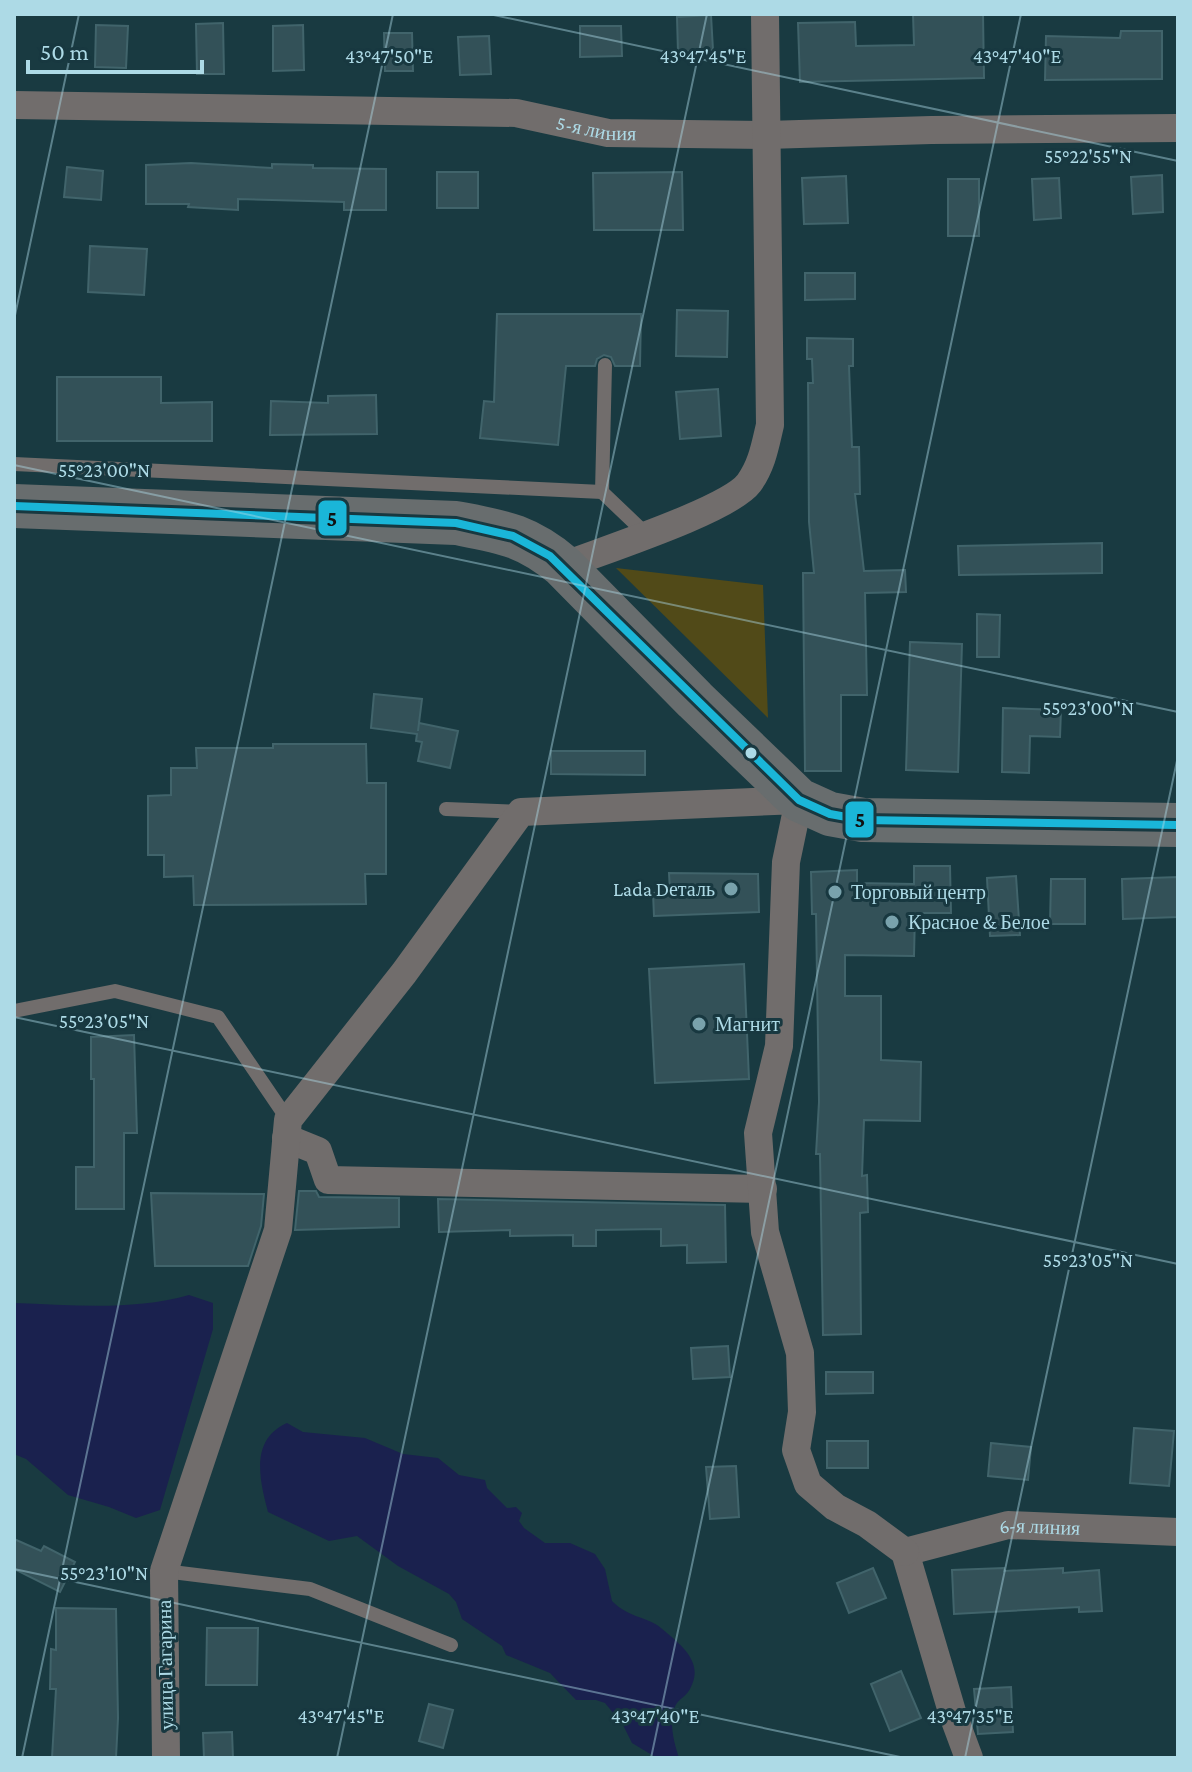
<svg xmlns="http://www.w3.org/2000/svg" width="1192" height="1772" font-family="'Crimson Pro',serif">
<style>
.green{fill:#514a18}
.water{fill:#1a214e}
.building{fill:#335158;stroke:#41646b;stroke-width:2}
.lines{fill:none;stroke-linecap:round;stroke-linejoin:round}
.lane{stroke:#716d6c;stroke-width:14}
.street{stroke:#716d6c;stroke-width:28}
.primary{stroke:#686d6e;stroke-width:44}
.bus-1-casing{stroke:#183840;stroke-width:14}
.bus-1{stroke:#1ab6d8;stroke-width:8}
.ticks{fill:none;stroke:#addae6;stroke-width:2;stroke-opacity:0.45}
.bus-dot{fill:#addae6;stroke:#183840;stroke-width:3}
.poi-dot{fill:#79a2ac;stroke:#183840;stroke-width:3}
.labels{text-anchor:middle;stroke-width:6;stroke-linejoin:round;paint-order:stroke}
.street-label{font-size:20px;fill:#addae6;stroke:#183840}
.poi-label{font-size:20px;fill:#addae6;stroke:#183840;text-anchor:start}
.ticks-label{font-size:20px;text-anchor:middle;fill:#addae6;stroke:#183840;stroke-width:6;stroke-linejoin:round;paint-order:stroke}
.line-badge{stroke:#183840;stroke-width:3}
.pale-badge-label{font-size:22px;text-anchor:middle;font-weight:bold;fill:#111}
</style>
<rect width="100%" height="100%" fill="#193a41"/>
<!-- green -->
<polygon class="green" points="616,568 763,585 768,718"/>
<!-- water -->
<g class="water">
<path d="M189,1295L213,1303V1329L160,1510L136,1518L109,1507L68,1495L26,1459L14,1454V1303C73,1305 132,1311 189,1295Z"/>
<path d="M287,1423L303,1432L365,1438L403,1454L438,1458L459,1475L485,1480L487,1488L507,1508L516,1507L522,1513L519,1521L524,1528L545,1543H570L595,1554L605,1569L612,1601C616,1605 621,1609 627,1612C638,1618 652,1620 661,1628C681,1645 705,1662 690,1689C687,1695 681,1698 677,1703C667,1717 674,1743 679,1758H657L632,1743L623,1725L605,1703L596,1700H576L550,1673L506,1655L502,1646L462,1619L456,1602L449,1594L398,1566L357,1536L329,1541L268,1512C260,1481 249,1440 287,1423Z"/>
</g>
<!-- building -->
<g class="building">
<polygon points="913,14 983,14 984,78 800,82 798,23 855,22 856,46 914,45"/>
<polygon points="711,15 713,50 678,52 677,17"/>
<polygon points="223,23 224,74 197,74 196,24"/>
<polygon points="96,25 128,26 126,68 95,67"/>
<polygon points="303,25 304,70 273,71 273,26"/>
<polygon points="580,26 621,26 622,56 580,57"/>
<polygon points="1121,31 1162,31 1162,79 1045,80 1046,36 1120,38"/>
<polygon points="384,33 412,33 413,71 385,71"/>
<polygon points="489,36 491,74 460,75 458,37"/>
<polygon points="191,163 272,168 272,164 313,165 313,168 386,169 386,210 344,210 344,202 238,199 238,210 188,207 189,204 146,204 146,165"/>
<polygon points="67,167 103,171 101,200 64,197"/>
<rect x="437" y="172" width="41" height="36"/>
<polygon points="682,172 683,230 594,230 593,173"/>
<polygon points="1162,175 1163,212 1133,214 1131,177"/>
<polygon points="846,176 848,223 804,224 802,178"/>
<polygon points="1059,178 1061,218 1034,220 1032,179"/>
<rect x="948" y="179" width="31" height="57"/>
<polygon points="90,246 147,249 144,295 88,292"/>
<polygon points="805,273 855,273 855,299 805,300"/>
<polygon points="677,310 728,311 727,357 676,356"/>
<polygon points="497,314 641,314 640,366 615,366 611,357 604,355 597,359 595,366 566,366 558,445 480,438 484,401 494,402"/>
<polygon points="807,338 853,339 853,366 849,366 852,447 859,447 860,494 855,494 864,571 905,570 906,592 865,593 867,695 841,695 841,771 805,771 803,573 814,573 809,522 808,383 813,383 812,359 807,359"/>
<polygon points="57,377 161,377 161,403 212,402 212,441 57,441"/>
<polygon points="718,389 721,436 680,439 676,392"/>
<polygon points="376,395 377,434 270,435 271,401 328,403 328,396"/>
<polygon points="1102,543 1102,573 959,575 958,546"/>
<polygon points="977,614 1000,615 999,657 977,657"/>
<polygon points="910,642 962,644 958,772 906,770"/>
<polygon points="374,694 422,699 418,731 419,723 458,731 450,768 418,761 422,742 416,741 417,734 371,728"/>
<polygon points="1003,708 1061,710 1060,737 1030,736 1029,773 1002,772"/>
<polygon points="273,744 366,744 367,783 386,783 386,874 365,874 366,904 194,905 193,876 164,877 164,855 148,855 148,796 171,795 171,768 197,768 196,748 273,748"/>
<polygon points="551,751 645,751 645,775 551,774"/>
<polygon points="914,866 950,866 951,913 915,913 914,956 845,955 845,996 881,996 881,1060 921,1062 920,1121 864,1120 862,1176 867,1175 868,1212 860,1213 861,1334 823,1335 820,1154 816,1154 819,1102 816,914 812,914 811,872 857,870 857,883 914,884"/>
<polygon points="669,873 758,874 759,912 654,916 653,893 670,892"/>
<polygon points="1016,876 1020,935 990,936 987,878"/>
<polygon points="1178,877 1178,917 1123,919 1122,879"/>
<polygon points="1051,879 1085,879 1085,924 1050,924"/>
<polygon points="744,964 749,1079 655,1083 649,969"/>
<polygon points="134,1035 137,1133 124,1133 124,1209 76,1209 76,1167 94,1167 94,1079 91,1079 91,1037"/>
<polygon points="299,1191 316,1191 319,1197 399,1198 399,1227 295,1230"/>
<polygon points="151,1193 264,1194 261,1226 248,1266 155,1266"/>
<polygon points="438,1199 725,1205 726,1262 687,1263 687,1245 661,1246 661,1229 596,1230 596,1246 573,1246 573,1235 510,1236 510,1230 439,1232"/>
<polygon points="728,1346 730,1377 693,1379 691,1348"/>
<polygon points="826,1372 873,1372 873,1393 826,1394"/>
<polygon points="1134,1428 1174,1431 1169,1486 1130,1483"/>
<rect x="827" y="1441" width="41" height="27"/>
<polygon points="991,1443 1031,1447 1028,1480 988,1476"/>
<polygon points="736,1466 739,1517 710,1519 706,1467"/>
<polygon points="14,1539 41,1551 44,1546 75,1562 60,1592 14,1569"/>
<polygon points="873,1568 886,1598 849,1613 837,1583"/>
<polygon points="1004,1568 1004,1571 1063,1568 1063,1573 1099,1570 1102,1611 1079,1612 1079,1607 954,1614 952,1570"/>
<polygon points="56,1608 116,1609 118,1718 116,1758 52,1758 56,1689 50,1689 51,1649 56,1650"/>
<polygon points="207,1628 258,1628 257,1685 206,1685"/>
<polygon points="901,1671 921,1718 890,1731 871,1684"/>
<polygon points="1011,1687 1013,1732 978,1734 974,1689"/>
<polygon points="429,1704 453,1710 443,1748 419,1741"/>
<polygon points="232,1732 233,1758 204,1758 203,1733"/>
</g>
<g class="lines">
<!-- lane -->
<g class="lane">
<polyline points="605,365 602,492 646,534"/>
<polyline points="14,464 602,492"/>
<polyline points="446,809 520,812"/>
<polyline points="14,1011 115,991 218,1017 288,1120"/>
<polyline points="164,1571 310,1589 451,1645"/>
</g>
<!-- street -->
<g class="street">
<path id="s1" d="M14,105L516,113L608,133L767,135L931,130L1178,128"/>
<path d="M563,566C601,551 729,510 749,483C762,465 765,446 770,425L765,14"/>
<polyline points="286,1138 318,1151 328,1180 763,1189"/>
<path id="s2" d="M905,1552L1008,1525L1178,1532"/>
<polyline points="905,1552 953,1715 969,1758"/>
<polyline points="166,1758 164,1571 278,1230 288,1120 404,973 521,812 799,800 786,862 779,1046 758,1133 765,1232 800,1353 802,1412 796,1450 808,1484 835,1507 867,1524 905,1552"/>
</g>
<!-- primary -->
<path class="primary" d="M14,506L456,523C503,532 526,535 563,566L695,700L799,800L830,814L863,820L1178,825"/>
<!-- bus-1 casing -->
<g class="bus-1-casing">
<polyline id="bus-1" points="14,506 456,523 513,536 550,556 799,800 830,814 863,820 1178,825"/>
</g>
<!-- bus-1 -->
<use href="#bus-1" class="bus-1"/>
</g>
<!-- ticks -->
<path class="ticks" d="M489,14L1178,161M14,320L79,14M14,465L1178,712M14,1017L1178,1264M14,1569L905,1758M22,1758L393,14M337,1758L707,14M651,1758L1021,14M965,1758L1178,756"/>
<!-- markers -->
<circle class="bus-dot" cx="751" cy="753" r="7"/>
<g class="poi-dot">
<circle cx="731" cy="889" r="8"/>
<circle cx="835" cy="892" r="8"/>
<circle cx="892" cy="922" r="8"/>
<circle cx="699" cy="1024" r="8"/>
</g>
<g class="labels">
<!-- street labels -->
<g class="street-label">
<text dy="7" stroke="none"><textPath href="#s1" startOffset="584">5-я линия</textPath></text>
<text dy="7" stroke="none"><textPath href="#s2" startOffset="138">6-я линия</textPath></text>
<text transform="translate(165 1665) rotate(-91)" y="7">улица Гагарина</text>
</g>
<!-- poi labels -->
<g class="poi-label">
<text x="715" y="896" text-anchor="end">Lada Dеталь</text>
<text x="851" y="899">Торговый центр</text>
<text x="908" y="929">Красное &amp; Белое</text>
<text x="715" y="1031">Магнит</text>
</g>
</g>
<g class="ticks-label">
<text x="389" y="63">43°47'50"E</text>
<text x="703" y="63">43°47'45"E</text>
<text x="1017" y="63">43°47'40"E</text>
<text x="1088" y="163">55°22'55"N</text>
<text x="104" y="477">55°23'00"N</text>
<text x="1088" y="715">55°23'00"N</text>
<text x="104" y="1028">55°23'05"N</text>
<text x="1088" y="1267">55°23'05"N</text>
<text x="104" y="1580">55°23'10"N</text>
<text x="341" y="1723">43°47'45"E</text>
<text x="655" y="1723">43°47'40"E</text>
<text x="970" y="1723">43°47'35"E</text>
</g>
<g class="line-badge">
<rect x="317" y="499" width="31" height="38" rx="8" fill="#1ab6d8"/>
<rect x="844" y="800" width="31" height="39" rx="8" fill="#1ab6d8"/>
</g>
<g class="pale-badge-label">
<text x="332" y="526">5</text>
<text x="860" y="827">5</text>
</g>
<!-- border -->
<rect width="1192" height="1772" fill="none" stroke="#addae6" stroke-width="32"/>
<!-- scale -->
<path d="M28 60v12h174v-12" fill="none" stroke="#addae6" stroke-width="4"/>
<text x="40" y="60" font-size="24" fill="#addae6" stroke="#183840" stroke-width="6" paint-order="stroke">50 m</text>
</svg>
